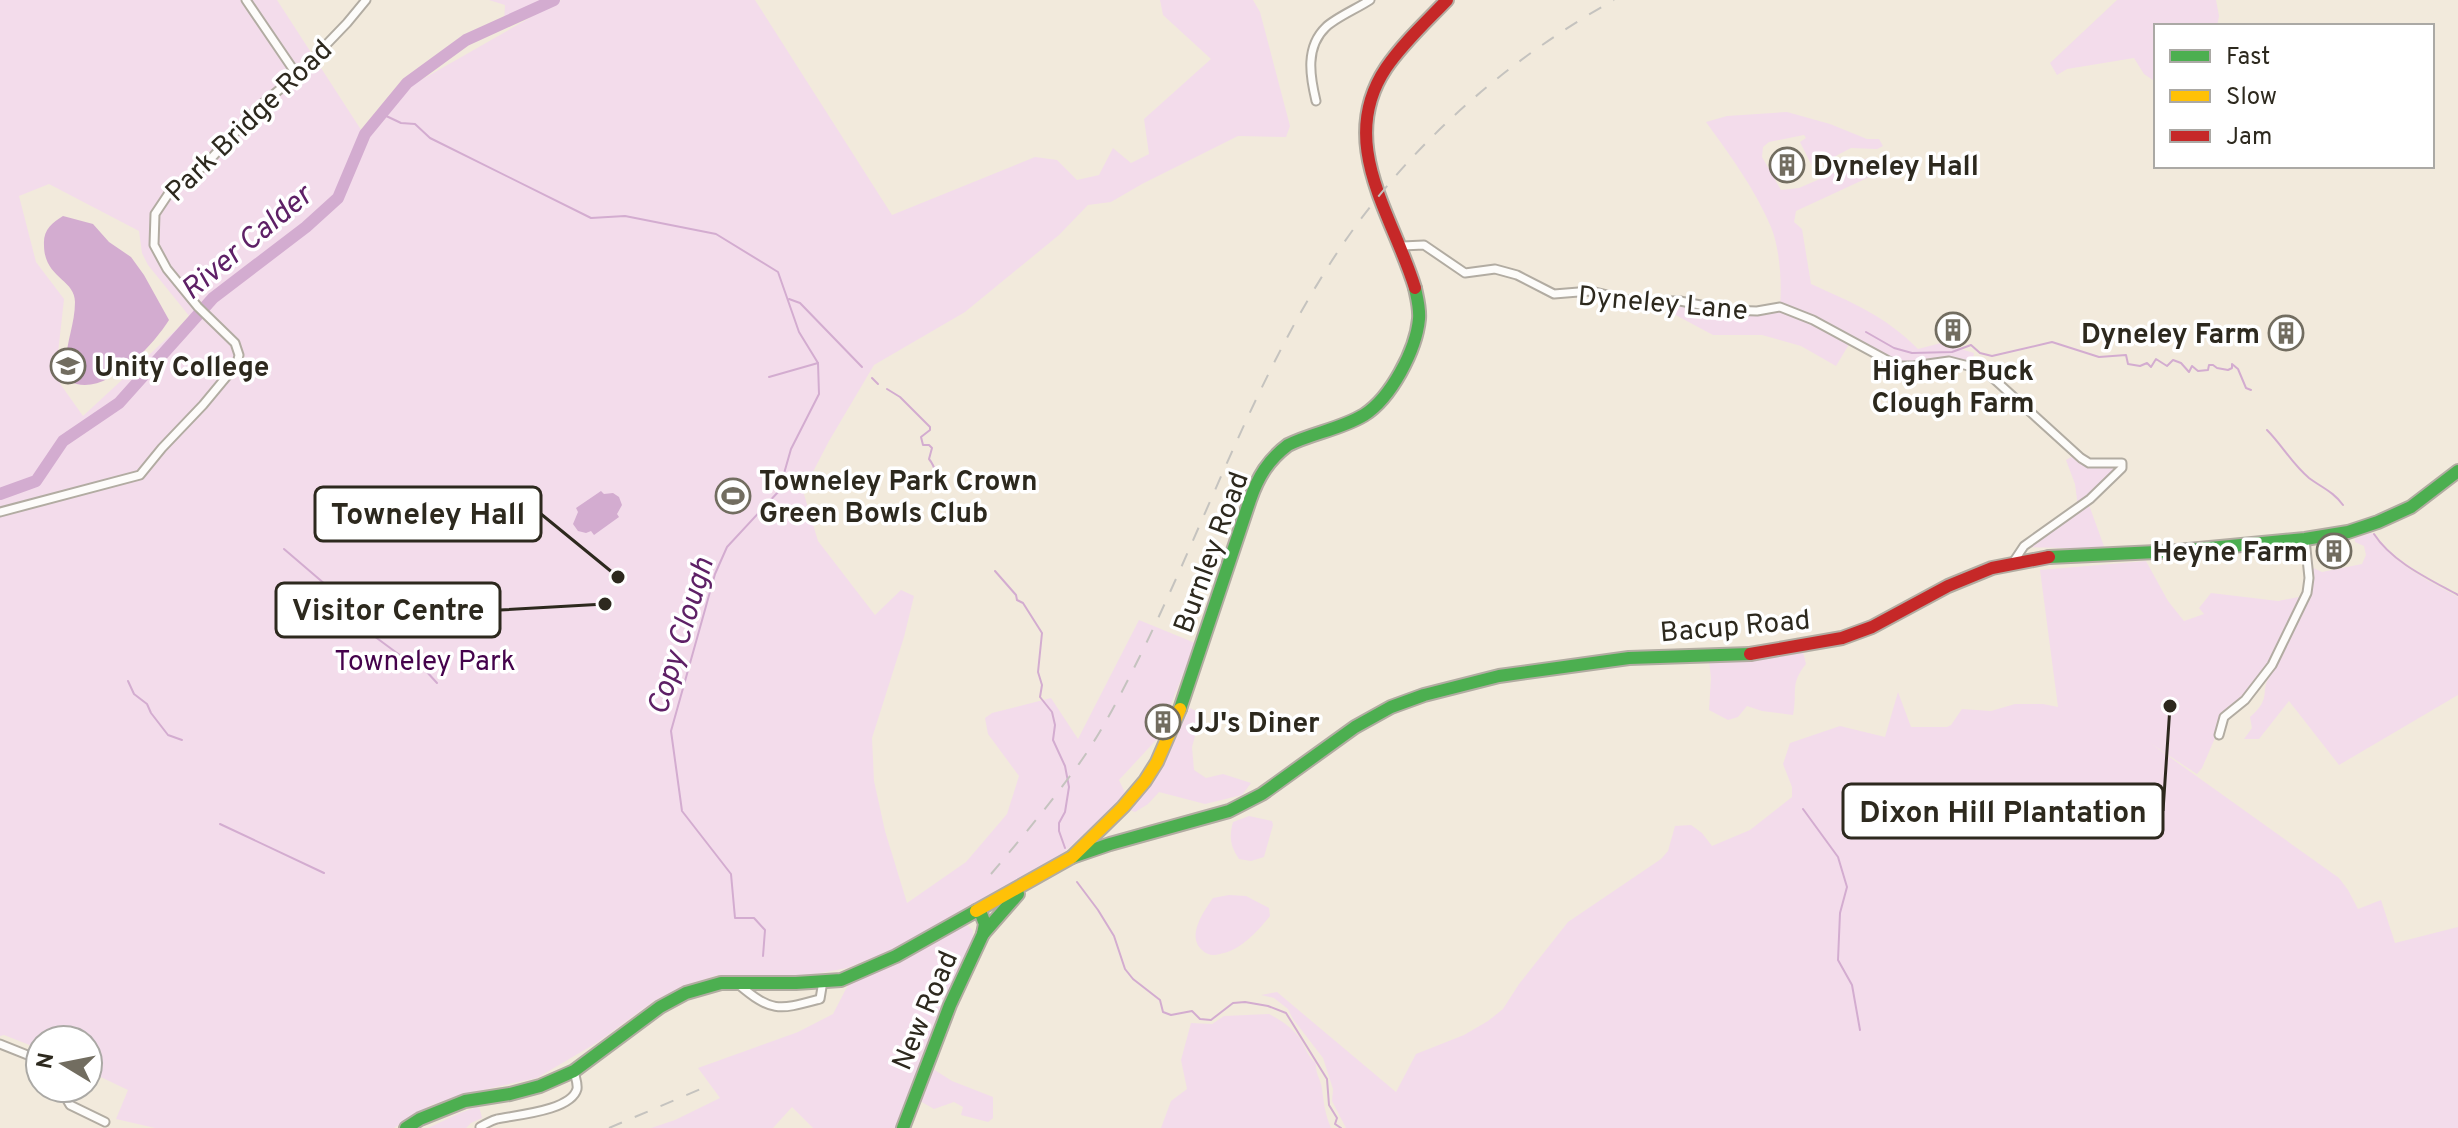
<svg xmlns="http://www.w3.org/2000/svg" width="2458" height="1128" font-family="Overpass,sans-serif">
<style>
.green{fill:#f3dceb;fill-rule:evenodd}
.water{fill:#d3acd0}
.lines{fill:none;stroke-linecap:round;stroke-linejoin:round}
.stream{stroke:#d3acd0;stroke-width:2}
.river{stroke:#d3acd0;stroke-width:12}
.street-casing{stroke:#b2aca2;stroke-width:11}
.fast-casing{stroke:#b2aca2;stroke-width:16}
.slow-casing{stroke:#b2aca2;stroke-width:16}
.jam-casing{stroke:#b2aca2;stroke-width:16}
.street{stroke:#fdfcfa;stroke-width:7}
.fast{stroke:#4caf50;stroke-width:12}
.slow{stroke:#ffc107;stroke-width:12}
.jam{stroke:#c62828;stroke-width:12}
.rail{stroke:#c5c3bf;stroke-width:2;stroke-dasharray:14 14;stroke-linecap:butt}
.labels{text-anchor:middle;stroke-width:7;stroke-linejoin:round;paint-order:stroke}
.street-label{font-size:28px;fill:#2d291e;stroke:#fff}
.poi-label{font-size:28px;font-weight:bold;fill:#2d291e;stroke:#fff;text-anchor:start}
.park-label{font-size:28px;fill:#45024c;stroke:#fff}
.water-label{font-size:30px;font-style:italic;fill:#5e2066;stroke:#fff}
.leader{fill:none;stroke:#2d291e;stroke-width:3}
.callout-dot{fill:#2d291e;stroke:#fff;stroke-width:3}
.callout{fill:#fff;stroke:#2d291e;stroke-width:3}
.callout-label{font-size:30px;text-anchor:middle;font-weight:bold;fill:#2d291e}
</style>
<rect width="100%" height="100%" fill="#f2eadc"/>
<!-- green -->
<g class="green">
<path d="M0,0H277L367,139L403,94L414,84L561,0H755L892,215L1035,157L1057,160L1077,180L1099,175L1113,148L1131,163L1149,154L1144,119L1211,59L1163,15L1160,0H1253L1260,12L1290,126L1286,137L1238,136L1142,184L1111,202L1088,205L1059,235L965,312L874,365L829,441L803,491L818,541L875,615L901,590L914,596L904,637L872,738L874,781L885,831L907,903L966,862L1007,814L1019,776L988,734L985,718L992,713L1051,698L1078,739L1139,620L1195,643L1158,738L1119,780L1126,795L1058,858L894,949L847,968L800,977L718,975L681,987L654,1001L598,1042L537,1078L464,1094L429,1106L394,1128H155L116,1119L128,1090L88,1071V1040H40V1049L4,1035L0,1036ZM49,184L139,231L142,253L148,265L190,317L83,416L61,385L56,371L64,299L36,262L19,196Z"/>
<polygon points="489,0 548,0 504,23 505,5"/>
<polygon points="2117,0 2216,0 2219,16 2217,26 2156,26 2156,82 2144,74 2134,58 2067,69 2057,75 2050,63"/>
<path d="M1787,112L1830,124L1867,139H1879L1883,146L1877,149L1851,148L1813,168L1800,142L1806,138L1804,135L1769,142L1763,147L1762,157L1781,190L1799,188L1868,158L1878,173L1796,211L1794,222L1802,229L1811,284C1851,302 1887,317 1918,349L1941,343L1974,353L1972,363C1948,358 1927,366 1903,363C1884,361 1867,350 1851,341L1836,366L1801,346L1762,335H1713L1670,312L1680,301L1726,310L1780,306C1782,283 1780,249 1771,227C1755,189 1730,155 1706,122L1727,116Z"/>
<polygon points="2073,456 2090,463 2122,463 2078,507 2075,484 2066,460"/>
<polygon points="2089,505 2105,549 2027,547"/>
<path d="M2372,533C2392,563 2427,580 2458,597V695L2339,765L2289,701L2259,739H2244L2252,728L2250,717C2273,697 2259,692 2270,676L2268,673L2307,599L2311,567L2322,572L2362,564L2366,555L2364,546L2355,542V538Z"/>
<polygon points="2146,561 2168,601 2184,621 2204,614 2199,608 2211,593 2278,601 2304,596 2272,661 2243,697 2222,714 2215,738 2202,768 2197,774 2150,743 2339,878 2348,890 2358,909 2381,900 2395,943 2458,927 2458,1128 1346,1128 1332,1101 1333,1089 1323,1058 1293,1019 1288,1009 1274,998 1261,995 1277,992 1396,1092 1416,1054 1464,1035 1488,1021 1503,1009 1519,984 1568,922 1661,859 1668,851 1675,826 1691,825 1702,833 1712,846 1750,830 1792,797 1792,787 1783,764 1790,743 1840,726 1885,737 1898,692 1911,727 1947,727 1951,725 1962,709 1991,711 2015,704 2043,704 2058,707 2040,570"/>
<path d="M1803,652L1806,664C1789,685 1798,692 1793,715L1762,711L1747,706L1738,717L1728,720L1709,710L1711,678L1709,661H1747Z"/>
<polygon points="1190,708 1196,711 1199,721 1192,747 1194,770 1206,778 1223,774 1251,783 1242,795 1205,804 1159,792 1148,804 1135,812 1130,810 1168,753"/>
<path d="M1249,816L1272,821L1273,825L1264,857L1251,861L1239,859C1230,846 1229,837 1233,822Z"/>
<path d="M1229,895L1246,896L1269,908L1270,916C1257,932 1241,950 1220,954C1213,956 1207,955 1202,950C1186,936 1204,911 1213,898Z"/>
<polygon points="967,925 973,930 973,943 943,1001 896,1128 813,1128 792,1107 773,1128 651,1128 675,1120 720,1098 698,1068 798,1032 833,1014 848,985 920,950 959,926"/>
<path d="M1269,1014C1282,1021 1292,1027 1301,1040C1306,1049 1308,1057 1316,1063C1315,1074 1321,1079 1322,1089C1324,1104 1325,1114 1331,1128H1161L1171,1101L1187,1089L1181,1060L1191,1023L1212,1024L1224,1016Z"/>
<polygon points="933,1069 952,1081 993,1097 993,1118 988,1122 961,1115 963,1107 954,1102 934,1109 920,1101"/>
<polygon points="479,1106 482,1118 471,1123 466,1128 428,1128 460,1113"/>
</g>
<!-- water -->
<g class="water">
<path d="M63,216L93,224L109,242L131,257L144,275L169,320C152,347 103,400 69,381C60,353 75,330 75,302C75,279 44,278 44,245C43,230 52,223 63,216Z"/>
<polygon points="601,491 604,494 613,493 619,497 622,505 617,514 619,517 594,535 591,531 586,533 578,531 573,524 578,512 576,508"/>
</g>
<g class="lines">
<!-- stream -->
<g class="stream">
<polyline points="382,114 401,123 415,124 430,138 591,218 625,216 716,234 778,272 799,332 818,363 769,377"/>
<polyline points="789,299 800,303 862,367"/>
<polyline points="1866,332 1894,348 1912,353 1952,352 1971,345 1980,353 1992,356 2052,342 2099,357 2126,355 2128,364 2140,366 2147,363 2151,367 2156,359 2167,366 2173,360 2181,363 2189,372 2192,366 2198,371 2208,370 2209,365 2213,365 2217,368 2228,370 2232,368 2232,364 2238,369 2246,388 2251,390"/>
<polyline points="872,378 878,384"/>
<path d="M887,389L900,397L930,427V430L921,437L923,445H929L932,448L929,459C939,471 933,479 946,490"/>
<path d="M2267,430C2282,445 2292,464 2309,478C2321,487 2334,492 2343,505"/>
<polyline points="965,508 971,513 976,523"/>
<path d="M2374,534C2392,562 2429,579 2458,595"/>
<polyline points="284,549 333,591 374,636 401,656 426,671 437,683"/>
<polyline points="995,571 1016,595 1017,600 1023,603 1042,633 1038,672 1042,685 1040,697 1052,712 1055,725 1053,740 1065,766 1069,787 1065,812 1059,823 1059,831 1065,848"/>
<polyline points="128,681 134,694 147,704 151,713 168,735 182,740"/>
<polyline points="1803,809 1838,857 1847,887 1840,913 1838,960 1852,985 1860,1030"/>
<polyline points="220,824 324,873"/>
<polyline points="1077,882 1098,910 1114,936 1125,969 1133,979 1160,1000 1163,1012 1171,1015 1192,1011 1200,1019 1211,1020 1233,1003 1245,1002 1268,1006 1286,1013 1327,1079 1329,1105 1337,1118 1335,1124 1341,1128"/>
<polyline points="763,956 765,930 754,918 735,918 731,874 682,811 671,731 715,574 727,547 779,491 791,449 819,394 818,363"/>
</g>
<!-- river -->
<polyline class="river" points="0,494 36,481 63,441 119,403 213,298 306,227 338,198 365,134 407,83 466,40 554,0"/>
<!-- street casing -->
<g class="street-casing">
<g id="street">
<polyline points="246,0 297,75"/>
<path d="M1316,101C1310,76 1305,47 1326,27C1335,18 1358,8 1370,0"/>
<polyline points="1402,246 1424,245 1465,273 1495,269 1517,275 1554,294 1591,291 1628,300 1680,301 1726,310 1757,311 1780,307 1813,320 1898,366 1913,366 1949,361 1984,370 2081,458 2089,463 2122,463 2122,468 2090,499 2024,546 2014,561"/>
<polyline points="0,512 140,475 162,448 203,405 237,364 239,355 235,343 198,307 167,269 154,245 155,214 171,190 204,166 261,105 297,75 347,23 366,0"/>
<polyline points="2219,735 2224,717 2245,700 2272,665 2307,593 2309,578 2305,539"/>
<path d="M738,984C772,1013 779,1010 820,999L823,981"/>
<polyline points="0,1044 40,1060"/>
<polyline points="60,1088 70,1105 105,1122"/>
<path d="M480,1127C485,1124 490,1121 497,1119C515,1115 571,1111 577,1089C578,1083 575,1077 574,1071"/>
</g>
</g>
<!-- fast casing -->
<g class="fast-casing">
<g id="fast">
<polyline points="2049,557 2178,551 2305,539 2348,532 2378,522 2411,507 2458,471"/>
<path d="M1180,709L1250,500C1258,477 1268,460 1288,445C1312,433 1341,429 1364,415C1391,398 1416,350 1419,319C1420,308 1417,298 1415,288"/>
<polyline points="1072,857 1110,844 1229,811 1262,794 1355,727 1391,707 1424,695 1499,676 1629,658 1750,654"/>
<polyline points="983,934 1018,894"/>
<polyline points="406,1128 420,1119 465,1101 510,1094 540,1086 574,1071 660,1007 686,993 721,983 796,983 841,980 896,956 976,911"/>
<polyline points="903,1128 950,1005 983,934 985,924 980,911"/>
</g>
</g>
<!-- slow casing -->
<g class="slow-casing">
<polyline id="slow" points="976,911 1072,857 1123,807 1145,781 1157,762 1180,709"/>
</g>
<!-- jam casing -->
<g class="jam-casing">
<g id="jam">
<path d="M1415,288C1393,215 1336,143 1386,68C1403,43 1426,22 1447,0"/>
<polyline points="1750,654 1842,638 1872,627 1948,586 1992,568 2049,557"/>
</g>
</g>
<!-- street -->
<use href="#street" class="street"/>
<!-- fast -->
<use href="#fast" class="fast"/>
<!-- slow -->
<use href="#slow" class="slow"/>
<!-- jam -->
<use href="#jam" class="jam"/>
<!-- rail -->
<g class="rail">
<path d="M991,874C1018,842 1045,810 1070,776C1098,740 1120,696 1140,656C1203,528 1250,391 1326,270C1397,156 1498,65 1614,0"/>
<polyline points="609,1128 703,1088"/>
</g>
</g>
<!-- icons -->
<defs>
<g id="building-ring" transform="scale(1.8)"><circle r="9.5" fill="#fff" stroke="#726d60" stroke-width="1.5"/><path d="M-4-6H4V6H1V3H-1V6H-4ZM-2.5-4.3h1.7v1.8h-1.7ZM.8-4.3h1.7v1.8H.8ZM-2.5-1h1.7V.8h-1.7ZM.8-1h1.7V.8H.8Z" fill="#726d60"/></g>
<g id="school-ring" transform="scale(1.8)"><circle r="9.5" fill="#fff" stroke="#726d60" stroke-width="1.5"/><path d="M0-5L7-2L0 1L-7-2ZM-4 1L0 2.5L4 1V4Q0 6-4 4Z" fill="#726d60"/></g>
<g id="stadium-ring" transform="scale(1.8)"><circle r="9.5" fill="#fff" stroke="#726d60" stroke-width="1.5"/><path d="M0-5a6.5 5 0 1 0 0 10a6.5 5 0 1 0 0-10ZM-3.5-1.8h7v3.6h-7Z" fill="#726d60"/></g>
</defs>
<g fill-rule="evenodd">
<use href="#building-ring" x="1787" y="165"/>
<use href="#building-ring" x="1953" y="330"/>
<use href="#building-ring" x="2286" y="333"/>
<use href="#school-ring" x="68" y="366"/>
<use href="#stadium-ring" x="733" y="496"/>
<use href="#building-ring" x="2334" y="551"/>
<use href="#building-ring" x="1163" y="722"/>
</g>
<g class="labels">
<!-- street labels -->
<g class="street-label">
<text transform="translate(248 120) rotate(-44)" y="10">Park Bridge Road</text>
<text transform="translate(1663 302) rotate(5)" y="10">Dyneley Lane</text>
<text transform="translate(1210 552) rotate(-70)" y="10">Burnley Road</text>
<text transform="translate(1735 625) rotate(-5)" y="10">Bacup Road</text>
<text transform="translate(924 1010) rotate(-67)" y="10">New Road</text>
</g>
<!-- poi labels -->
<g class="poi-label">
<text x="1813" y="175">Dyneley Hall</text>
<text x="2260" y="343" text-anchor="end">Dyneley Farm</text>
<text x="94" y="376">Unity College</text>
<text x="1953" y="380" text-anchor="middle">Higher Buck<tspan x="1953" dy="32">Clough Farm</tspan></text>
<text x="759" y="490">Towneley Park Crown<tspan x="759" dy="32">Green Bowls Club</tspan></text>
<text x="2308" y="561" text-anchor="end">Heyne Farm</text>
<text x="1189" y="732">JJ's Diner</text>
</g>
<!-- park labels -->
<g class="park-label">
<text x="425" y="670">Towneley Park</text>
</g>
<!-- water labels -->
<g class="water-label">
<text transform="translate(246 242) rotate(-40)" y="10">River Calder</text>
<text transform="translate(680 636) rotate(-73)" y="10">Copy Clough</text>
</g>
</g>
<!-- callouts -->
<path class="leader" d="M618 577L541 514M605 604L500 610M2170 706L2163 811"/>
<g class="callout-dot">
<circle cx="618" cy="577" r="8"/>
<circle cx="605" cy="604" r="8"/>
<circle cx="2170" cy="706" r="8"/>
</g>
<g class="callout">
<rect x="315" y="487" width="226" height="54" rx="8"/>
<rect x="276" y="583" width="224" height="54" rx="8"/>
<rect x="1843" y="784" width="320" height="54" rx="8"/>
</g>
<g class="callout-label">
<text x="428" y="524">Towneley Hall</text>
<text x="388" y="620">Visitor Centre</text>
<text x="2003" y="822">Dixon Hill Plantation</text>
</g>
<!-- legend -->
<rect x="2154" y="24" width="280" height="144" fill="#ffffff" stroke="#aba9a5" stroke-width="2"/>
<rect x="2170" y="50" width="40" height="12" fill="#4caf50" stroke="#aba9a5" stroke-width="2"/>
<text x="2226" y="64" font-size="24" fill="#2d291e">Fast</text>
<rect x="2170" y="90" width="40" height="12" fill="#ffc107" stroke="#aba9a5" stroke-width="2"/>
<text x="2226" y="104" font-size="24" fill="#2d291e">Slow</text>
<rect x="2170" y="130" width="40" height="12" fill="#c62828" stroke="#aba9a5" stroke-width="2"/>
<text x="2226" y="144" font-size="24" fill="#2d291e">Jam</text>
<!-- north arrow -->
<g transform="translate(64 1064) rotate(280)"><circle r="38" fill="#ffffff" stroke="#aba9a5" stroke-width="2"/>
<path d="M0-6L14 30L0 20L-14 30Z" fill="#726d60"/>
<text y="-12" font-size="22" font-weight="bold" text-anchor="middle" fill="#2d291e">N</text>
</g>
</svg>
